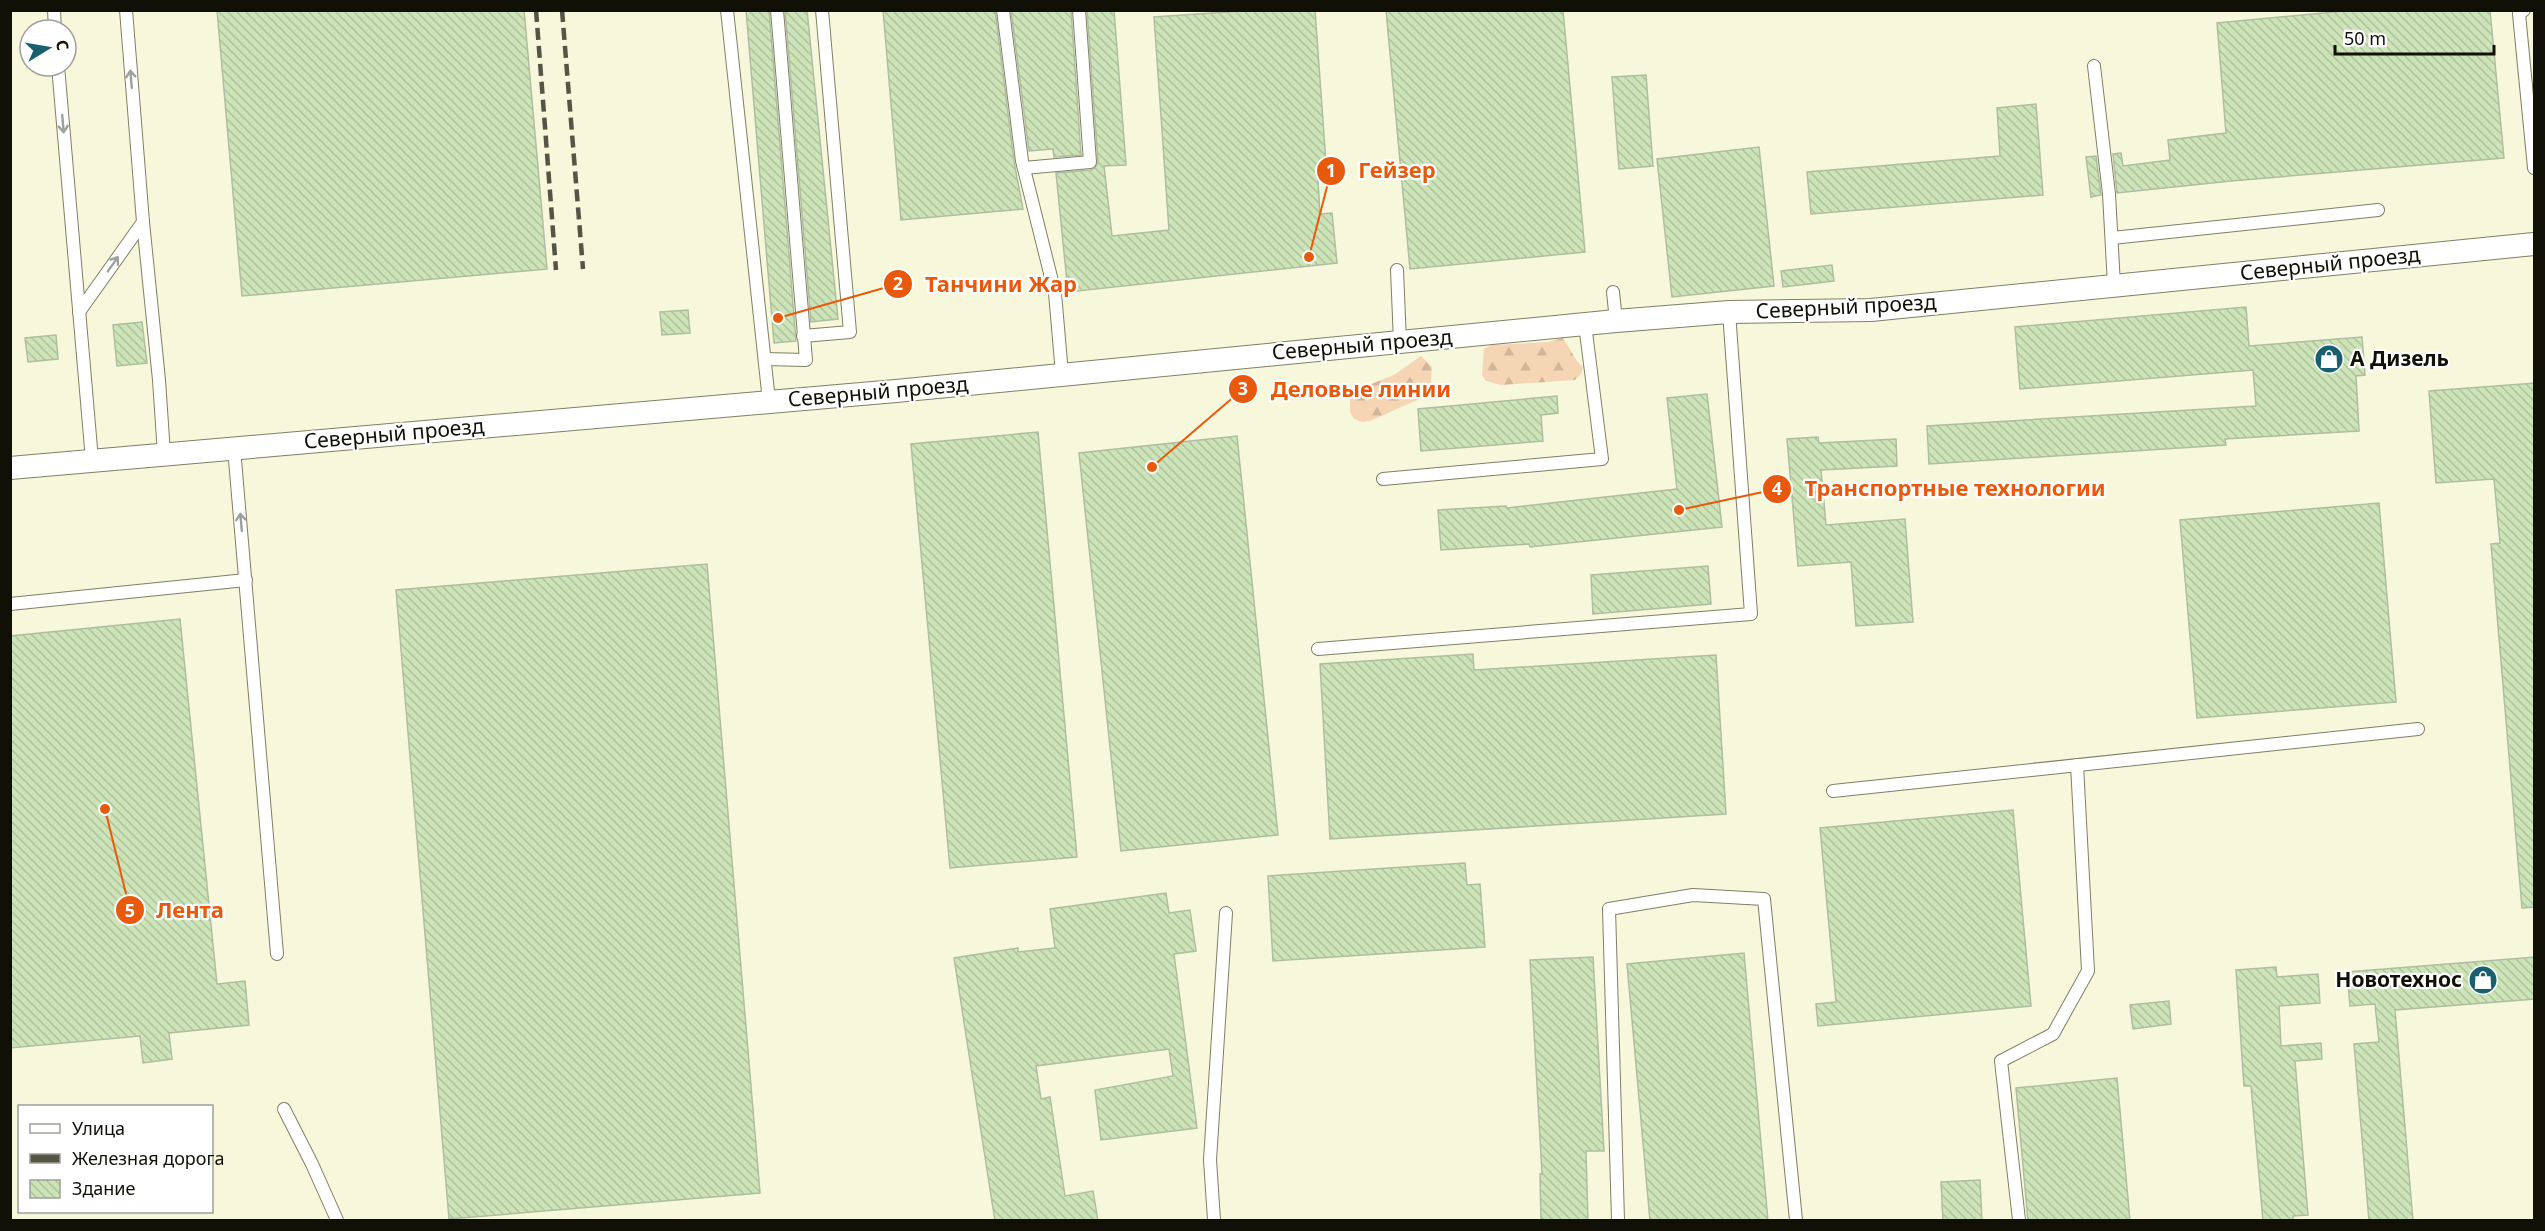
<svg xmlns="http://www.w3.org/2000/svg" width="2545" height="1231" font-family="'Noto Sans',sans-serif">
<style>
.forest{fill:url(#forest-firs)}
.building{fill:url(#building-back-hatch);stroke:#afbda3;stroke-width:1.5}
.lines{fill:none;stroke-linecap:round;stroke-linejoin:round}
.service-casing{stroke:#7e7f65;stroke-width:14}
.minor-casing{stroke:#7e7f65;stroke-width:24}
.service{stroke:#fff;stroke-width:12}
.minor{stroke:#fff;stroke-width:22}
.rail{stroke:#555546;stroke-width:4.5;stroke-dasharray:12 6;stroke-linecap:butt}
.oneway{stroke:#9f9f9b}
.labels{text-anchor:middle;stroke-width:4.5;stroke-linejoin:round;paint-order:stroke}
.street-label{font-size:21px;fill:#101006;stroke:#fff}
.poi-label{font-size:21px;font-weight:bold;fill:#101006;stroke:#fff;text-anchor:start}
.leader{fill:none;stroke:#e8590c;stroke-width:2}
.callout-dot{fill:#e8590c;stroke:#fff;stroke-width:2}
.mark-label{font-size:18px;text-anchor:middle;font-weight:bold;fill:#fff}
.callout-label{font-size:22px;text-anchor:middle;font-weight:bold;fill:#e8590c;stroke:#fff;stroke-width:4.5;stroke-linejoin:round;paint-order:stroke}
</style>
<defs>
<pattern id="forest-firs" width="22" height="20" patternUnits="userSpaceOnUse" patternTransform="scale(1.5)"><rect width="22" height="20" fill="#f6d5b5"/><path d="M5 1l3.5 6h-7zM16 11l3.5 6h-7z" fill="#d2b69a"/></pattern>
<pattern id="building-back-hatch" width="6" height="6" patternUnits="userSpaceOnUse" patternTransform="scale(1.5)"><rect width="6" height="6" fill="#cde4b8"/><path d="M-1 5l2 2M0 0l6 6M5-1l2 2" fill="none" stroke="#afc39d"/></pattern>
</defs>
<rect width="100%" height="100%" fill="#f7f8db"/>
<!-- forest -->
<g class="forest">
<polygon points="1563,338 1577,361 1583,367 1581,374 1575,380 1501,385 1486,381 1482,375 1484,349 1491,345 1548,342"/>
<polygon points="1421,356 1432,367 1430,392 1424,397 1370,421 1362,422 1354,419 1350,412 1350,395 1356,390 1394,375"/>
</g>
<!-- building -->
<g class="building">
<polygon points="217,10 524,10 547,269 242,296"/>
<polygon points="746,10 769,10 796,341 774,343"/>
<polygon points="785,10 807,10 838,319 811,322"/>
<polygon points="883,10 995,10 1014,162 1023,209 901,220"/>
<polygon points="1011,10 1071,10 1081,155 1054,157 1053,149 1029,151"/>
<polygon points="1087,10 1114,10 1126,165 1104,166 1112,236 1169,230 1154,17 1255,10 1315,10 1326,163 1317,164 1320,214 1332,213 1337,263 1068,292 1056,173 1091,170 1095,168 1098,162"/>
<polygon points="1386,10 1563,10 1585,252 1410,269"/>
<polygon points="2355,10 2490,10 2504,158 2231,181 2117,193 2113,154 2121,153 2123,166 2170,160 2168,140 2226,133 2217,23"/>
<polygon points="1646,75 1653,166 1619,169 1612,77"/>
<polygon points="2036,104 2043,195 1811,214 1807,172 2000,156 1997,108"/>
<polygon points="1759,147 1774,286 1672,297 1657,159"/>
<polygon points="2096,156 2101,195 2091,197 2086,157"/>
<polygon points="1832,265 1834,281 1783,287 1781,271"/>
<polygon points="2246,307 2249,346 2362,337 2365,375 2356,376 2359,431 2225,439 2226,445 1929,464 1927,426 2256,406 2253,370 2020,389 2015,327"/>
<polygon points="688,310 690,333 662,335 660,312"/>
<polygon points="142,322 147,363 117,366 113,325"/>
<polygon points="56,335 58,359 28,362 25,338"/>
<polygon points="2535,383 2535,907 2522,908 2491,544 2500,543 2494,479 2436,483 2429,391"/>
<polygon points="1707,394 1722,527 1530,547 1529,544 1441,550 1438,510 1506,506 1507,508 1677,489 1667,398"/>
<polygon points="1557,396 1558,413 1541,415 1543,441 1421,451 1418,409"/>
<polygon points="1038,432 1077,857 950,868 911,444"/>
<polygon points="1237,436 1278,835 1121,851 1079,453"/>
<polygon points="1818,437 1819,443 1896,439 1897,466 1821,470 1826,525 1905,519 1913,622 1856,626 1851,562 1798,566 1787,439"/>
<polygon points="2379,503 2396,702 2197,718 2180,520"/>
<polygon points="707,564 760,1193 449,1219 396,590"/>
<polygon points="1708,566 1711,604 1593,614 1591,575"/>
<polygon points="180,619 217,984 245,981 249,1025 169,1033 172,1059 143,1063 140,1036 10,1048 10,636"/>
<polygon points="1473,654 1474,670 1716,655 1726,814 1330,839 1320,664"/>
<polygon points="2013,810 2031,1006 1818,1026 1816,1004 1836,1002 1820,828"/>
<polygon points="1465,863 1467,885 1480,884 1485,947 1273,961 1268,876"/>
<polygon points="1166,893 1169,913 1190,910 1196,951 1174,954 1197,1128 1101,1140 1095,1090 1173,1076 1169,1049 1036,1066 1041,1099 1050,1097 1065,1196 1093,1191 1098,1221 995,1221 954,958 1018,948 1018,952 1055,948 1050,909"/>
<polygon points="1744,953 1768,1221 1650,1221 1627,964"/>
<polygon points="1593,957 1604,1151 1586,1151 1588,1221 1541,1221 1540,1174 1542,1174 1530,960"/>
<polygon points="2535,957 2535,999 2395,1010 2413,1221 2369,1221 2354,1044 2379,1042 2375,1004 2350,1006 2347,972"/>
<polygon points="2276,967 2277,977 2318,974 2320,1003 2279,1006 2281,1046 2321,1043 2322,1059 2295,1061 2308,1215 2293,1216 2293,1221 2263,1221 2251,1086 2244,1086 2236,970"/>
<polygon points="2169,1001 2171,1024 2133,1029 2130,1005"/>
<polygon points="2117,1078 2130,1221 2028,1221 2016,1088"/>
<polygon points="1980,1180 1982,1221 1943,1221 1941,1182"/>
</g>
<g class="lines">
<!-- service casing -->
<g class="service-casing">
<g id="service">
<polyline points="54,10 55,30"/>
<polyline points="727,10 769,401"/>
<polyline points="1003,10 1022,161 1055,293 1062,374"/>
<polyline points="2524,10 2519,14 2534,168"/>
<polyline points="58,66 92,460"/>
<polyline points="2094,66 2109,194 2114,285"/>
<polyline points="1024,168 1090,162 1079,10"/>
<polyline points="143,222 159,380 164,454"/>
<polyline points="2112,238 2378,210"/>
<polyline points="1397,270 1400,342"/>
<polyline points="1613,292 1616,321"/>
<polyline points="79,312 143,222 126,10"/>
<polyline points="803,336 850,332 822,10"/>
<polyline points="765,359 806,360 777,10"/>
<polyline points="234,448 277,954"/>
<polyline points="1383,479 1602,459 1585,324"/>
<polyline points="10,604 246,580"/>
<polyline points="1318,649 1751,614 1729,312"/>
<polyline points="1833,791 2418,729"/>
<polyline points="284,1109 312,1164 337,1220"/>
<polyline points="1214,1220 1210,1160 1226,913"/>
<polyline points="1618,1220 1609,909 1693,895 1764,899 1796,1220"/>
<polyline points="2019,1220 2001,1061 2053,1034 2088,971 2077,765"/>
</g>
</g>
<!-- minor casing -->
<g class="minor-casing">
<polyline id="minor" points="10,468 896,391 1616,321 1729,312 1871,310 2534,244"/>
</g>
<!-- service -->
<use href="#service" class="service"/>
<!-- minor -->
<use href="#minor" class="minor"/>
<!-- rail -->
<g class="rail">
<polyline points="536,10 556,270"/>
<polyline points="562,10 583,269"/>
</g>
</g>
<!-- one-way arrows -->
<defs><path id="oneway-shaft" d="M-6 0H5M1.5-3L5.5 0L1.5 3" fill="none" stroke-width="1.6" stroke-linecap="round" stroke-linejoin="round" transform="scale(1.5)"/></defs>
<g class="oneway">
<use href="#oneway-shaft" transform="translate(131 79) rotate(-95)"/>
<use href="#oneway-shaft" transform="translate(63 124) rotate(85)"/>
<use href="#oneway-shaft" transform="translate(113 264) rotate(-55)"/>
<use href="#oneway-shaft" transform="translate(241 522) rotate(-95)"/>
</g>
<!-- icons -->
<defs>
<g id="shop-disc" transform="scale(1.5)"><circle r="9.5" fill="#186070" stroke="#fff"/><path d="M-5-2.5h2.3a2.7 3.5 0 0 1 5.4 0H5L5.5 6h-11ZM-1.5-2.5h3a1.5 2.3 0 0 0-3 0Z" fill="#fff"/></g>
</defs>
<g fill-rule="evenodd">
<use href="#shop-disc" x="2329" y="359"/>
<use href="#shop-disc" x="2483" y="980"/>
</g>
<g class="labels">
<!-- street labels -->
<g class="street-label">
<text transform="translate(2330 264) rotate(-6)" y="7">Северный проезд</text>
<text transform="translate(1846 307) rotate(-3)" y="7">Северный проезд</text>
<text transform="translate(1362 345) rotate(-5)" y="7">Северный проезд</text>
<text transform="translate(878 392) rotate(-5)" y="7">Северный проезд</text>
<text transform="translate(394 434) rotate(-5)" y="7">Северный проезд</text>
</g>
<!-- poi labels -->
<g class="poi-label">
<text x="2350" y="366">А Дизель</text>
<text x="2462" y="987" text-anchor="end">Новотехнос</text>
</g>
</g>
<!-- callouts -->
<path class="leader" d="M1309 257L1331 171M778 318L898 284M1152 467L1243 389M1679 510L1777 489M105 809L130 910"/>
<g class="callout-dot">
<circle cx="1309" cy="257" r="6"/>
<circle cx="778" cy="318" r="6"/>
<circle cx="1152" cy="467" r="6"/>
<circle cx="1679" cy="510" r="6"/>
<circle cx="105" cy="809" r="6"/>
<circle cx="1331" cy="171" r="15"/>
<circle cx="898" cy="284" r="15"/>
<circle cx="1243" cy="389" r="15"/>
<circle cx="1777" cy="489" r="15"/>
<circle cx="130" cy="910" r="15"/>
</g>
<g class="mark-label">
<text x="1331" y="177">1</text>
<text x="898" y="290">2</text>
<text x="1243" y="395">3</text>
<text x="1777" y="495">4</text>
<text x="130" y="917">5</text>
</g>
<g class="callout-label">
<text x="1397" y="178">Гейзер</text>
<text x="1001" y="292">Танчини Жар</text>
<text x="1361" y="397">Деловые линии</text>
<text x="1955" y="496">Транспортные технологии</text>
<text x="190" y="918">Лента</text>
</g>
<!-- border -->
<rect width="2545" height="1231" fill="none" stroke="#101006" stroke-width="24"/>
<!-- legend -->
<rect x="18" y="1105" width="195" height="108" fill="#ffffff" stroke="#9f9f9b" stroke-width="1.5"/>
<rect x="30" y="1124" width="30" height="9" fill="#ffffff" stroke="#9f9f9b" stroke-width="1.5"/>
<text x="72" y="1135" font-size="18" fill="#101006">Улица</text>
<rect x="30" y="1154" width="30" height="9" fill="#555546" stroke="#9f9f9b" stroke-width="1.5"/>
<text x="72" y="1165" font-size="18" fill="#101006">Железная дорога</text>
<rect x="30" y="1180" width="30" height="18" fill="url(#building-back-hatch)" stroke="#9f9f9b" stroke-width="1.5"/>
<text x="72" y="1195" font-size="18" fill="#101006">Здание</text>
<!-- north arrow -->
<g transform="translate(48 48) rotate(79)"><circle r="28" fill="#ffffff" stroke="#9f9f9b" stroke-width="1.5"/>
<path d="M0-4.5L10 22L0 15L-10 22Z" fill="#186070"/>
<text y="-9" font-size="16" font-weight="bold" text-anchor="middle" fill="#101006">С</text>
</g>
<!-- scale -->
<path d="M2335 45v9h159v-9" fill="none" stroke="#101006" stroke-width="3"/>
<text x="2344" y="45" font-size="18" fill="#101006" stroke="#ffffff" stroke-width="4.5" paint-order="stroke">50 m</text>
</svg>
